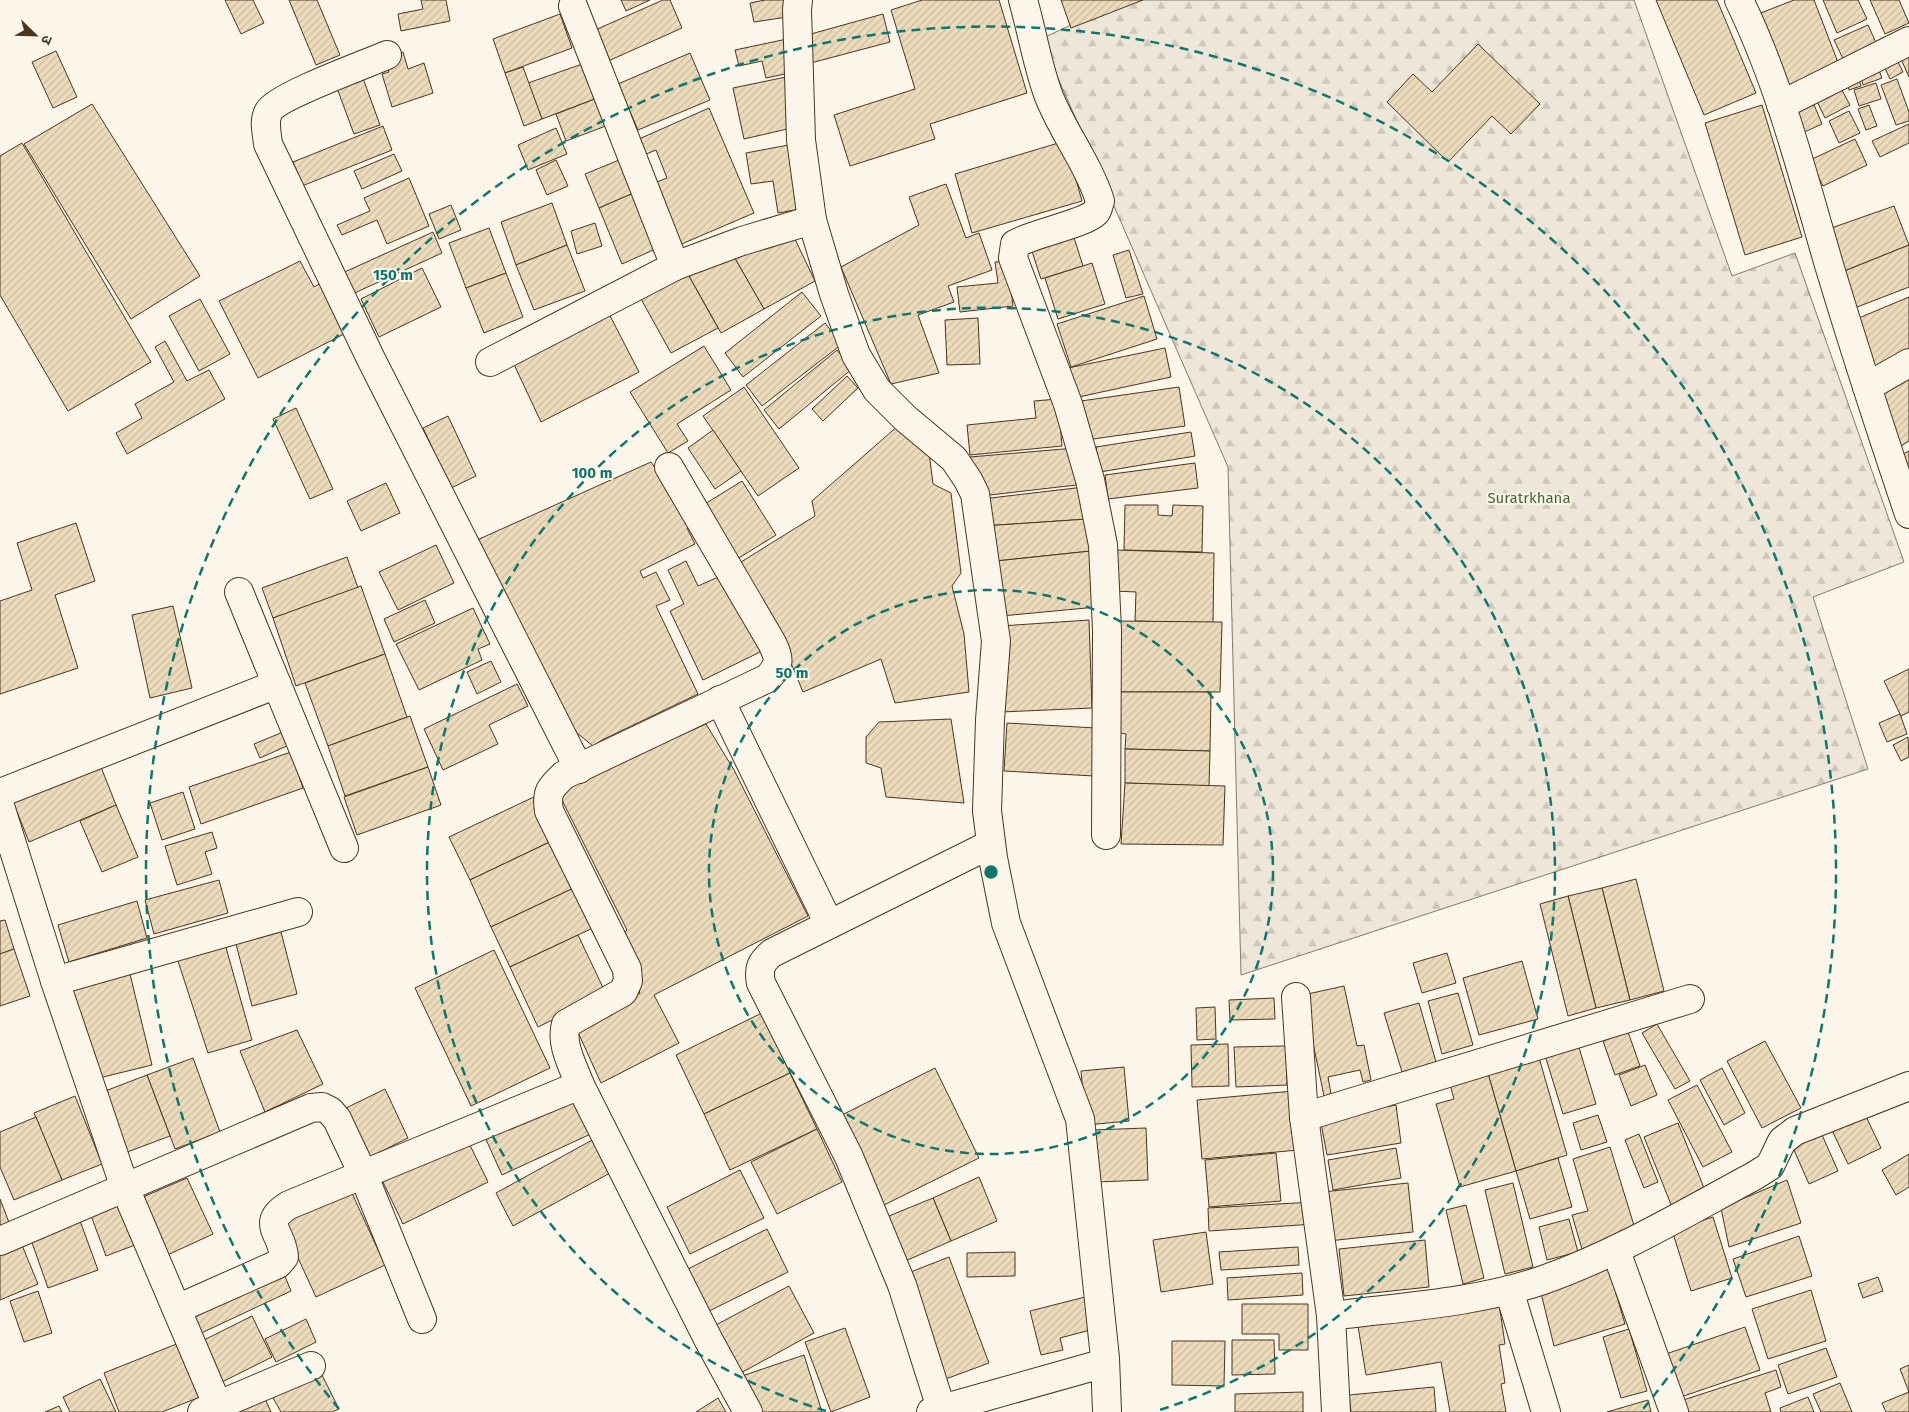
<svg xmlns="http://www.w3.org/2000/svg" width="1909" height="1412" font-family="'Fira Sans','Noto Sans Devanagari',sans-serif">
<style>
.forest{fill:url(#forest-firs);stroke:#887966}
.building{fill:url(#building-hatch);stroke:#4a3520}
.lines{fill:none;stroke-linecap:round;stroke-linejoin:round}
.minor-casing{stroke:#4a3520;stroke-width:30}
.minor{stroke:#fbf6e9;stroke-width:28}
.ring{fill:none;stroke:#0f766e;stroke-width:2.5;stroke-dasharray:9 6}
.labels{text-anchor:middle;stroke-width:4;stroke-linejoin:round;paint-order:stroke}
.park-label{font-size:15px;fill:#436837;stroke:#fbf6e9}
.centre{fill:#0f766e;stroke:#fbf6e9;stroke-width:2.5}
.ring-label{font-size:15px;text-anchor:middle;font-weight:bold;fill:#0f766e;stroke:#fbf6e9;stroke-width:4;stroke-linejoin:round;paint-order:stroke}
</style>
<defs>
<pattern id="forest-firs" width="22" height="20" patternUnits="userSpaceOnUse" patternTransform="scale(1.25)"><rect width="22" height="20" fill="#ede6d9"/><path d="M5 1l3.5 6h-7zM16 11l3.5 6h-7z" fill="#cdc6ba"/></pattern>
<pattern id="building-hatch" width="6" height="6" patternUnits="userSpaceOnUse" patternTransform="scale(1.25)"><rect width="6" height="6" fill="#ecdcbc"/><path d="M-1 1l2-2M0 6l6-6M5 7l2-2" fill="none" stroke="#ccbda1"/></pattern>
</defs>
<rect width="100%" height="100%" fill="#fbf6e9"/>
<!-- forest -->
<polygon class="forest" points="1124,0 1634,0 1732,276 1795,253 1904,562 1813,597 1868,769 1241,975 1228,467 1041,39"/>
<!-- building -->
<g class="building">
<polygon points="225,0 253,0 264,23 241,34"/>
<polygon points="289,0 317,0 340,55 316,65"/>
<polygon points="421,0 446,0 450,21 401,31 398,14 423,9"/>
<polygon points="621,0 650,0 626,11"/>
<polygon points="663,0 670,0 682,28 606,62 593,31"/>
<polygon points="765,0 785,0 787,17 754,22 750,3"/>
<polygon points="922,0 999,0 1027,93 930,124 935,139 850,166 834,115 915,89 891,10"/>
<polygon points="1061,0 1143,0 1071,28"/>
<polygon points="1656,0 1717,0 1756,93 1704,115"/>
<polygon points="1794,0 1814,0 1839,65 1781,89 1753,16"/>
<polygon points="1823,0 1858,0 1867,19 1837,33"/>
<polygon points="1870,0 1899,0 1909,23 1885,34"/>
<polygon points="560,14 572,48 505,73 493,39"/>
<polygon points="883,14 890,42 807,64 800,37"/>
<polygon points="1868,25 1878,47 1845,63 1834,40"/>
<polygon points="787,39 794,72 766,78 762,61 739,66 735,50"/>
<polygon points="1478,44 1540,104 1511,134 1492,116 1448,162 1387,102 1413,74 1432,92"/>
<polygon points="56,51 77,97 53,108 32,62"/>
<polygon points="403,52 408,69 424,63 433,93 392,107 382,74 389,72 384,59"/>
<polygon points="690,53 710,100 638,130 618,84"/>
<polygon points="1894,54 1903,72 1890,79 1881,60"/>
<polygon points="1909,55 1909,77 1901,59"/>
<polygon points="588,62 600,97 542,119 528,83"/>
<polygon points="1876,63 1882,78 1863,85 1859,69"/>
<polygon points="523,67 542,119 524,126 505,73"/>
<polygon points="360,70 380,125 354,134 334,80"/>
<polygon points="1856,70 1861,86 1849,90 1845,75"/>
<polygon points="786,77 796,127 744,139 733,88"/>
<polygon points="1897,79 1909,112 1909,121 1896,125 1881,85"/>
<polygon points="1838,83 1850,105 1825,118 1814,95"/>
<polygon points="1876,83 1881,99 1859,106 1854,90"/>
<polygon points="1810,95 1822,124 1800,134 1789,105"/>
<polygon points="600,97 611,124 566,141 556,114"/>
<polygon points="92,104 200,276 131,319 24,144"/>
<polygon points="1762,105 1802,237 1745,255 1705,123"/>
<polygon points="1869,105 1877,126 1866,130 1858,109"/>
<polygon points="709,108 754,213 677,246 652,184 667,178 656,150 637,158 630,143"/>
<polygon points="1849,111 1860,133 1839,143 1829,121"/>
<polygon points="1909,124 1909,143 1880,157 1872,141"/>
<polygon points="383,126 392,150 302,186 293,162"/>
<polygon points="556,128 567,154 528,170 518,145"/>
<polygon points="1855,139 1867,165 1823,186 1810,160"/>
<polygon points="1065,141 1082,201 972,233 955,174"/>
<polygon points="22,143 151,362 68,411 0,295 0,156"/>
<polygon points="794,144 805,208 778,213 773,181 751,184 746,153"/>
<polygon points="394,154 402,171 362,189 354,171"/>
<polygon points="624,158 638,191 599,208 585,174"/>
<polygon points="556,160 568,186 547,195 536,170"/>
<polygon points="409,178 429,226 387,244 377,220 342,235 337,225 370,211 364,198"/>
<polygon points="946,184 966,238 979,233 992,270 948,286 954,302 918,315 939,373 891,384 841,267 919,225 909,197"/>
<polygon points="638,191 660,247 622,264 599,208"/>
<polygon points="552,203 567,245 516,265 501,222"/>
<polygon points="451,205 461,230 439,239 429,214"/>
<polygon points="1894,206 1909,245 1837,274 1820,232"/>
<polygon points="595,223 602,246 577,254 571,231"/>
<polygon points="489,228 506,273 466,288 449,243"/>
<polygon points="1071,228 1083,266 1041,279 1029,242"/>
<polygon points="433,232 442,253 348,296 338,275"/>
<polygon points="792,233 815,281 764,309 733,255"/>
<polygon points="567,245 585,291 534,310 516,265"/>
<polygon points="1909,245 1909,287 1852,309 1837,274"/>
<polygon points="1129,250 1143,294 1126,298 1113,255"/>
<polygon points="733,255 764,309 721,333 685,269"/>
<polygon points="300,261 314,287 321,283 346,333 258,378 219,301"/>
<polygon points="1008,261 1013,306 960,312 957,287 998,283 995,262"/>
<polygon points="1092,263 1105,304 1058,319 1045,278"/>
<polygon points="422,268 441,307 379,337 361,299"/>
<polygon points="685,269 718,328 671,353 636,290"/>
<polygon points="506,273 523,317 484,333 466,288"/>
<polygon points="802,292 821,316 743,377 725,353"/>
<polygon points="1144,296 1157,339 1071,367 1057,324"/>
<polygon points="1909,297 1909,353 1873,368 1854,320"/>
<polygon points="200,299 230,354 199,371 169,316"/>
<polygon points="607,310 639,372 541,422 511,358"/>
<polygon points="978,318 980,364 947,365 945,320"/>
<polygon points="825,323 842,344 762,406 746,385"/>
<polygon points="165,341 187,381 209,370 225,399 127,454 116,433 142,418 135,404 174,382 155,347"/>
<polygon points="704,346 731,390 677,424 688,441 668,453 630,392"/>
<polygon points="1165,348 1171,377 1074,398 1068,368"/>
<polygon points="837,350 852,369 779,429 764,410"/>
<polygon points="1909,372 1909,441 1901,446 1873,391"/>
<polygon points="847,376 858,388 823,421 812,409"/>
<polygon points="744,387 799,468 758,496 703,416"/>
<polygon points="1179,387 1185,426 1086,440 1081,401"/>
<polygon points="1058,399 1062,446 970,455 967,425 1036,418 1034,401"/>
<polygon points="296,408 333,489 310,499 273,419"/>
<polygon points="448,416 476,476 451,488 423,428"/>
<polygon points="899,425 929,452 933,484 951,493 961,573 952,586 964,634 969,692 895,703 881,659 803,692 781,639 733,567 815,516 812,501"/>
<polygon points="713,430 741,471 715,489 688,448"/>
<polygon points="1191,432 1195,456 1100,472 1096,447"/>
<polygon points="1075,448 1085,484 981,496 970,457"/>
<polygon points="1909,451 1909,493 1891,460"/>
<polygon points="651,462 695,524 687,528 695,544 640,571 643,578 656,572 670,600 656,606 698,694 602,740 593,746 577,733 572,726 477,540"/>
<polygon points="1195,463 1198,488 1108,499 1105,475"/>
<polygon points="742,481 776,535 734,561 700,507"/>
<polygon points="386,483 400,513 361,531 347,501"/>
<polygon points="1084,487 1088,519 983,526 982,499"/>
<polygon points="1125,505 1158,505 1158,515 1172,516 1173,505 1203,506 1202,552 1124,550"/>
<polygon points="1088,519 1091,551 996,561 983,526"/>
<polygon points="76,523 95,581 55,595 78,668 0,694 0,601 32,590 17,543"/>
<polygon points="436,545 454,583 398,610 379,572"/>
<polygon points="1114,550 1214,553 1213,623 1135,621 1136,592 1113,591"/>
<polygon points="1091,551 1097,607 1001,616 996,561"/>
<polygon points="347,557 358,588 273,618 262,588"/>
<polygon points="686,561 698,586 725,574 762,651 703,680 670,611 684,604 668,570"/>
<polygon points="361,586 385,654 296,686 273,618"/>
<polygon points="425,600 435,623 394,642 384,619"/>
<polygon points="173,606 192,688 150,698 132,615"/>
<polygon points="473,608 490,644 478,649 482,660 419,690 396,644"/>
<polygon points="1089,620 1092,708 1001,712 1001,626"/>
<polygon points="1113,621 1222,622 1220,692 1117,692"/>
<polygon points="385,654 407,717 328,746 305,683"/>
<polygon points="491,661 501,682 477,694 467,672"/>
<polygon points="1909,669 1909,712 1901,716 1884,681"/>
<polygon points="517,684 528,706 489,725 498,744 443,770 424,729"/>
<polygon points="1117,692 1211,692 1210,751 1125,749 1126,734 1115,732"/>
<polygon points="1900,714 1907,734 1887,742 1879,723"/>
<polygon points="410,716 428,767 345,796 328,746"/>
<polygon points="951,719 964,803 886,797 881,768 866,763 866,737 879,722"/>
<polygon points="1007,723 1096,728 1094,776 1004,771"/>
<polygon points="706,724 734,770 808,916 654,995 679,1043 601,1083 577,1030 640,993 619,938 627,930 557,790"/>
<polygon points="283,732 289,745 260,758 254,744"/>
<polygon points="1908,737 1909,757 1901,761 1893,745"/>
<polygon points="1125,749 1210,751 1209,786 1125,783"/>
<polygon points="291,752 303,788 201,824 189,787"/>
<polygon points="97,757 116,805 29,842 10,794"/>
<polygon points="428,767 441,805 357,835 344,797"/>
<polygon points="1125,783 1225,786 1223,845 1121,844"/>
<polygon points="183,792 195,829 162,840 150,803"/>
<polygon points="536,796 556,839 470,880 449,837"/>
<polygon points="116,805 138,857 102,872 80,821"/>
<polygon points="212,832 217,848 205,852 212,874 177,885 165,846"/>
<polygon points="556,839 578,886 491,927 470,880"/>
<polygon points="1636,879 1664,991 1630,1000 1602,888"/>
<polygon points="219,880 228,913 154,934 145,900"/>
<polygon points="578,886 597,926 510,967 491,927"/>
<polygon points="1602,888 1630,1000 1596,1008 1568,896"/>
<polygon points="1568,896 1596,1008 1568,1016 1540,904"/>
<polygon points="137,901 147,938 69,962 58,925"/>
<polygon points="5,920 14,949 0,954 0,921"/>
<polygon points="281,932 297,994 252,1006 236,944"/>
<polygon points="578,935 606,994 538,1027 510,967"/>
<polygon points="223,937 252,1040 208,1053 175,952"/>
<polygon points="14,949 30,996 0,1006 0,954"/>
<polygon points="494,950 550,1068 471,1106 415,988"/>
<polygon points="1447,953 1456,983 1422,993 1413,963"/>
<polygon points="1522,961 1538,1019 1479,1035 1463,978"/>
<polygon points="129,970 152,1065 91,1080 67,986"/>
<polygon points="1344,986 1357,1046 1364,1045 1371,1080 1363,1082 1360,1070 1328,1077 1331,1094 1324,1096 1303,995"/>
<polygon points="1458,993 1473,1045 1442,1054 1428,1001"/>
<polygon points="1274,998 1275,1019 1230,1020 1229,1000"/>
<polygon points="1419,1003 1436,1062 1402,1072 1384,1013"/>
<polygon points="1215,1007 1216,1039 1197,1040 1196,1008"/>
<polygon points="762,1013 790,1073 704,1114 676,1055"/>
<polygon points="1657,1024 1690,1081 1675,1089 1642,1033"/>
<polygon points="297,1030 323,1084 265,1112 240,1051"/>
<polygon points="1628,1032 1640,1066 1615,1075 1603,1041"/>
<polygon points="1577,1041 1596,1104 1563,1114 1544,1052"/>
<polygon points="1765,1041 1801,1108 1762,1128 1727,1061"/>
<polygon points="1228,1044 1229,1086 1192,1087 1191,1045"/>
<polygon points="1286,1046 1287,1085 1236,1087 1234,1047"/>
<polygon points="1538,1054 1567,1155 1516,1171 1487,1070"/>
<polygon points="193,1058 220,1132 175,1149 147,1075"/>
<polygon points="1645,1065 1657,1095 1631,1106 1619,1075"/>
<polygon points="1124,1067 1129,1121 1086,1125 1081,1071"/>
<polygon points="935,1068 979,1158 882,1206 838,1117"/>
<polygon points="1722,1068 1745,1113 1724,1125 1700,1080"/>
<polygon points="1487,1070 1516,1171 1460,1187 1436,1104 1454,1099 1449,1081"/>
<polygon points="790,1073 817,1129 730,1170 704,1114"/>
<polygon points="147,1075 170,1136 122,1154 100,1093"/>
<polygon points="1697,1085 1732,1152 1703,1167 1668,1100"/>
<polygon points="385,1089 408,1138 366,1159 342,1110"/>
<polygon points="577,1091 595,1132 502,1175 484,1135"/>
<polygon points="1293,1091 1298,1150 1202,1159 1197,1100"/>
<polygon points="75,1096 102,1164 62,1180 34,1113"/>
<polygon points="1396,1105 1401,1143 1327,1155 1320,1118"/>
<polygon points="1862,1108 1881,1148 1848,1164 1829,1124"/>
<polygon points="1598,1115 1607,1142 1581,1150 1573,1123"/>
<polygon points="36,1117 62,1180 14,1200 0,1167 0,1132"/>
<polygon points="1678,1123 1706,1193 1672,1207 1644,1137"/>
<polygon points="1146,1128 1148,1180 1096,1182 1093,1130"/>
<polygon points="1819,1128 1838,1171 1809,1184 1790,1141"/>
<polygon points="817,1129 842,1182 777,1214 751,1162"/>
<polygon points="1639,1134 1658,1182 1644,1188 1625,1140"/>
<polygon points="467,1139 488,1182 403,1224 382,1180"/>
<polygon points="594,1139 612,1172 513,1226 496,1193"/>
<polygon points="1610,1147 1636,1232 1582,1249 1572,1215 1588,1211 1573,1159"/>
<polygon points="1396,1148 1401,1178 1333,1190 1328,1160"/>
<polygon points="1276,1153 1281,1201 1209,1207 1205,1160"/>
<polygon points="1909,1154 1909,1187 1896,1195 1882,1170"/>
<polygon points="1558,1158 1572,1207 1530,1219 1516,1171"/>
<polygon points="740,1170 764,1218 690,1254 667,1207"/>
<polygon points="979,1177 997,1221 951,1241 933,1198"/>
<polygon points="187,1178 213,1234 161,1258 136,1200"/>
<polygon points="1787,1180 1801,1223 1729,1247 1721,1208"/>
<polygon points="1408,1183 1413,1232 1328,1241 1323,1192"/>
<polygon points="1513,1183 1533,1267 1505,1274 1485,1190"/>
<polygon points="350,1189 385,1265 316,1297 281,1221"/>
<polygon points="933,1198 951,1241 903,1262 884,1218"/>
<polygon points="0,1199 10,1225 0,1229"/>
<polygon points="118,1202 135,1245 106,1256 90,1213"/>
<polygon points="1313,1202 1315,1224 1209,1231 1208,1208"/>
<polygon points="1466,1205 1484,1278 1463,1284 1446,1210"/>
<polygon points="1713,1217 1732,1278 1691,1291 1672,1230"/>
<polygon points="79,1218 98,1270 48,1288 30,1237"/>
<polygon points="1569,1219 1578,1252 1547,1260 1539,1227"/>
<polygon points="767,1229 788,1272 703,1314 682,1272"/>
<polygon points="1206,1232 1213,1284 1161,1292 1153,1240"/>
<polygon points="1799,1236 1812,1276 1746,1297 1733,1259"/>
<polygon points="19,1238 38,1284 0,1300 0,1246"/>
<polygon points="1425,1240 1429,1287 1344,1296 1339,1249"/>
<polygon points="1298,1247 1299,1265 1221,1270 1219,1252"/>
<polygon points="1015,1252 1015,1276 967,1277 967,1253"/>
<polygon points="949,1257 989,1363 943,1380 903,1275"/>
<polygon points="1607,1263 1625,1324 1554,1346 1540,1289"/>
<polygon points="282,1269 291,1291 195,1336 189,1313"/>
<polygon points="1302,1273 1303,1295 1228,1300 1227,1278"/>
<polygon points="1878,1277 1883,1291 1863,1298 1858,1284"/>
<polygon points="789,1286 814,1333 739,1374 714,1326"/>
<polygon points="1811,1290 1826,1341 1768,1359 1752,1309"/>
<polygon points="38,1291 52,1333 24,1342 10,1301"/>
<polygon points="1085,1297 1094,1329 1060,1338 1063,1350 1041,1355 1030,1311"/>
<polygon points="1498,1297 1505,1344 1499,1345 1505,1383 1501,1384 1506,1412 1450,1412 1441,1362 1366,1375 1357,1320"/>
<polygon points="1242,1304 1308,1304 1308,1350 1279,1350 1279,1334 1242,1334"/>
<polygon points="252,1316 272,1357 218,1384 198,1343"/>
<polygon points="306,1319 316,1342 276,1362 265,1339"/>
<polygon points="1745,1327 1760,1370 1675,1399 1660,1356"/>
<polygon points="845,1328 870,1397 831,1412 805,1342"/>
<polygon points="1629,1329 1647,1391 1621,1398 1603,1337"/>
<polygon points="1232,1340 1274,1340 1275,1374 1232,1375"/>
<polygon points="184,1341 205,1395 162,1412 119,1412 104,1373"/>
<polygon points="1172,1341 1225,1341 1224,1386 1172,1385"/>
<polygon points="1826,1348 1837,1377 1788,1394 1778,1365"/>
<polygon points="804,1355 822,1412 759,1412 742,1376"/>
<polygon points="1909,1365 1909,1392 1900,1369"/>
<polygon points="1776,1370 1781,1387 1765,1393 1771,1412 1680,1412 1677,1402"/>
<polygon points="320,1371 339,1409 332,1412 281,1412 272,1396"/>
<polygon points="100,1379 116,1412 70,1412 63,1397"/>
<polygon points="1840,1383 1852,1412 1821,1412 1813,1394"/>
<polygon points="1434,1387 1436,1412 1351,1412 1349,1395"/>
<polygon points="262,1392 271,1412 220,1412"/>
<polygon points="1303,1392 1303,1412 1235,1412 1235,1394"/>
<polygon points="1909,1392 1909,1412 1886,1412 1882,1403"/>
<polygon points="1808,1397 1814,1412 1781,1412 1780,1408"/>
<polygon points="718,1398 726,1412 696,1412"/>
<polygon points="1648,1400 1651,1412 1607,1412"/>
<polygon points="59,1406 62,1412 45,1412"/>
</g>
<g class="lines">
<!-- minor casing -->
<g class="minor-casing">
<g id="minor">
<polyline points="798,0 797,10 801,140 812,220 834,294 856,355 877,390 905,418 954,459 968,480 975,494 996,641 990,720 987,811 993,858 1006,923 1080,1119 1105,1358 1107,1412"/>
<path d="M1023,0C1032,31 1037,64 1048,94C1062,131 1088,163 1100,201C1099,204 1098,210 1096,212C1085,224 1034,233 1015,244L1013,258L1068,404L1090,480L1103,545L1107,630L1106,835"/>
<path d="M1739,0C1780,84 1803,176 1829,265C1854,348 1881,431 1909,514"/>
<polyline points="573,6 675,266"/>
<path d="M387,55C366,64 278,96 269,111C263,121 267,133 268,144L371,359L579,769"/>
<polyline points="1781,105 1909,41"/>
<polyline points="490,362 675,266 742,241 812,220"/>
<polyline points="1867,387 1909,363"/>
<path d="M669,467L772,643C780,659 780,664 768,678L564,775C550,788 546,792 549,811L627,969L628,981L623,992L566,1024C560,1044 573,1066 580,1085L708,1339L748,1412"/>
<polyline points="239,592 344,848"/>
<polyline points="720,700 829,924"/>
<polyline points="0,793 277,684"/>
<polyline points="0,806 55,981 125,1188 217,1404"/>
<polyline points="55,981 298,912"/>
<polyline points="1296,997 1304,1117 1331,1316 1336,1412"/>
<polyline points="1304,1117 1690,999"/>
<polyline points="0,1241 311,1108 322,1107 330,1111 337,1119 363,1174 422,1319"/>
<polyline points="1616,1251 1674,1412"/>
<polyline points="1509,1290 1546,1412"/>
<path d="M177,1309L278,1264L284,1257C283,1233 259,1223 289,1205L580,1085"/>
<path d="M1331,1316C1400,1307 1477,1303 1543,1280C1617,1254 1685,1213 1754,1176L1770,1166L1782,1141L1795,1131L1909,1086"/>
<path d="M941,1408L902,1285L849,1157L761,983C758,969 761,962 772,953L991,844"/>
<polyline points="202,1412 311,1366"/>
<polyline points="931,1412 1105,1363"/>
</g>
</g>
<!-- minor -->
<use href="#minor" class="minor"/>
</g>
<!-- distance rings -->
<g class="ring">
<circle cx="991" cy="872" r="282"/>
<path d="M826 1411A564 564 0 1 1 1156 1411"/>
<path d="M339 1409A845 845 0 1 1 1643 1409"/>
</g>
<g class="labels">
<!-- park labels -->
<g class="park-label">
<text x="1529" y="503">Suratrkhana</text>
</g>
</g>
<circle cx="991" cy="872" r="8" class="centre"/>
<g class="ring-label">
<text x="393" y="280">150 m</text>
<text x="592" y="478">100 m</text>
<text x="792" y="678">50 m</text>
</g>
<!-- north arrow -->
<g transform="translate(35 35) rotate(113)" stroke="#fbf6e9" stroke-width="4" paint-order="stroke">
<path d="M0-4L9 19L0 12L-9 19Z" fill="#4a3520"/>
<text y="-8" font-size="14" font-weight="bold" text-anchor="middle" fill="#4a3520">उ</text>
</g>
</svg>
